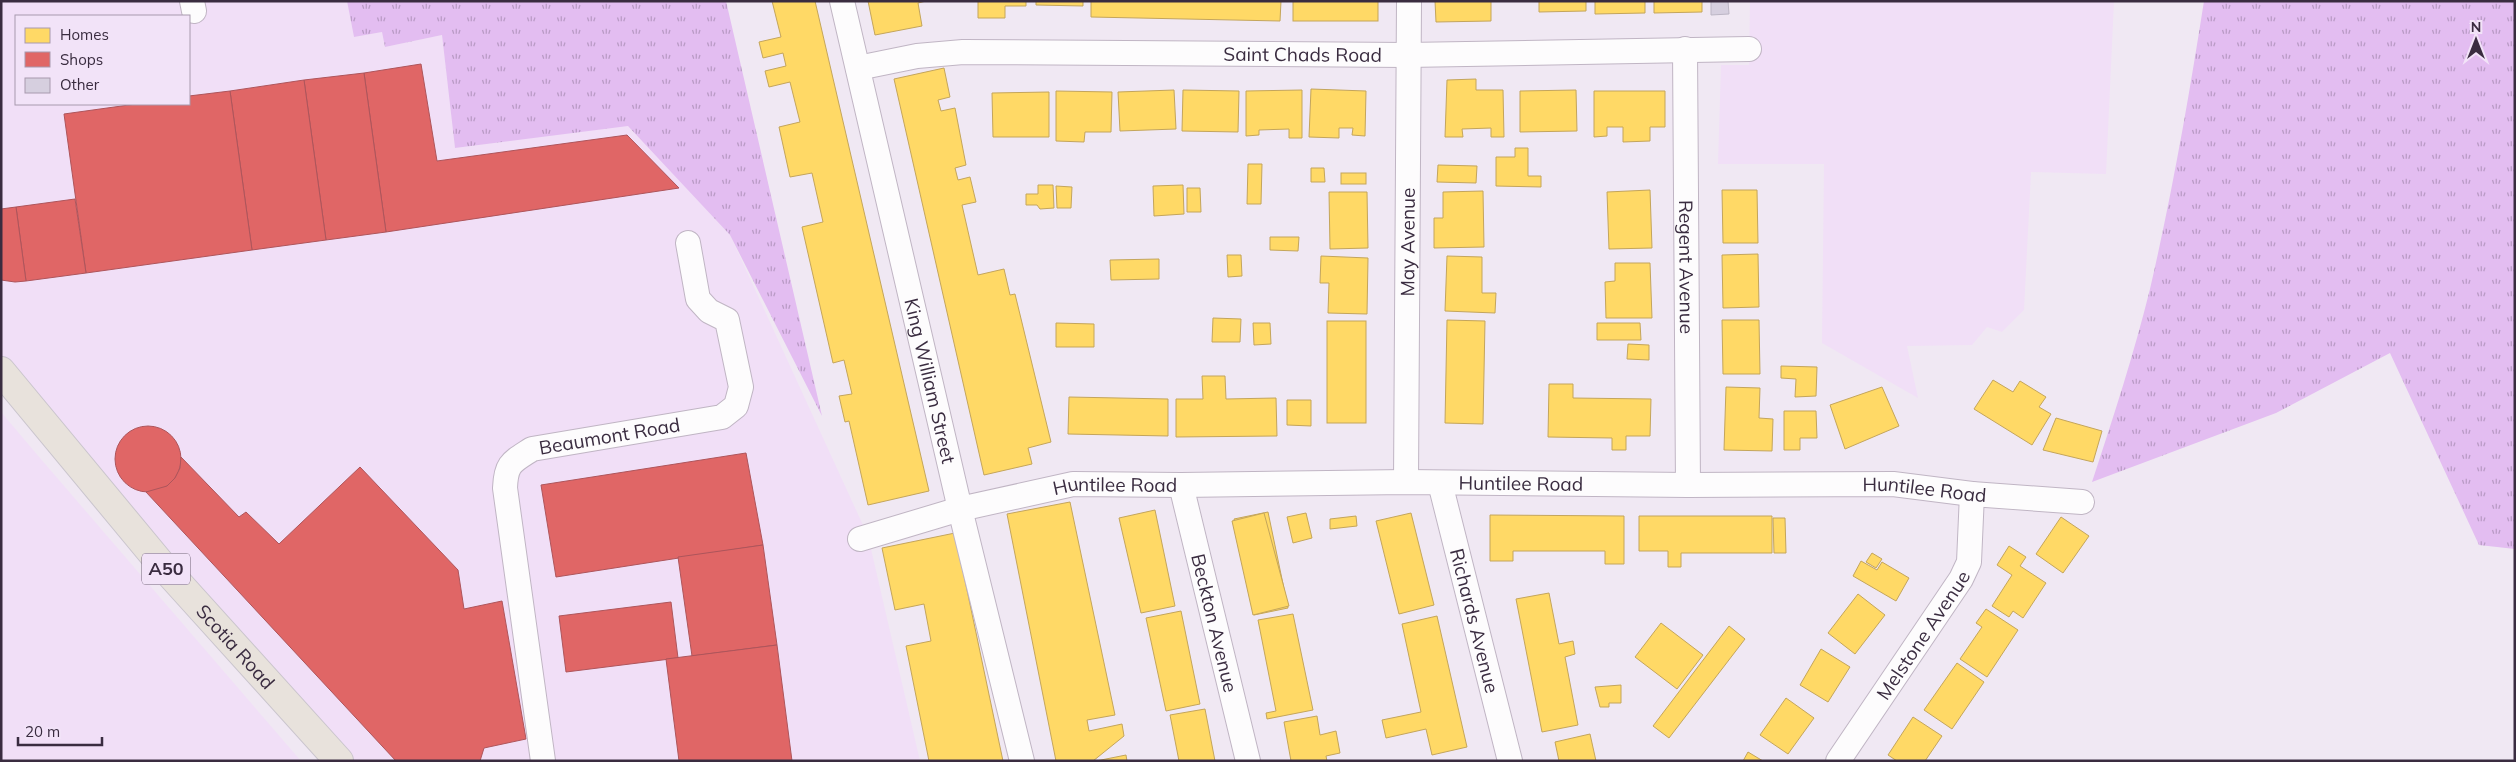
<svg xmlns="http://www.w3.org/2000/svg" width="2516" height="762" font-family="Mulish,sans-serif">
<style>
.built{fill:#f1dff7;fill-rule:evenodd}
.park{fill:url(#park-tufts)}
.homes{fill:#ffd966;stroke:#c4a55b}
.shops{fill:#e06666;stroke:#ae555b}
.building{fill:#d6cfdf;stroke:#bcb6c5}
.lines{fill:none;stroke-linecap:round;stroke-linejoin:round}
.street-casing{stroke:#c0b5c4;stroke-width:26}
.primary-casing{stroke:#cac5cd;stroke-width:30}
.street{stroke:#fdfcfd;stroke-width:24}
.primary{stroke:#e8e2dc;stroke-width:28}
.labels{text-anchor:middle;stroke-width:5;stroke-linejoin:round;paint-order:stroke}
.shield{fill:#f2e3f8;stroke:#716377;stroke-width:1}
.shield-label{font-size:18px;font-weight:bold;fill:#3a2c40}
.street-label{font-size:19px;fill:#3a2c40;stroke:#f2e3f8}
</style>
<defs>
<pattern id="park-tufts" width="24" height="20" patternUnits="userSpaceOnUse" patternTransform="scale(1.25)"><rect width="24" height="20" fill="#e3bdf1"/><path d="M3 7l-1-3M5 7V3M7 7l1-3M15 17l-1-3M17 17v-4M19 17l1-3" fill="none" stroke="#b99ac5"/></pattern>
</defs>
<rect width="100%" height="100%" fill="#f0e8f3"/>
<!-- built -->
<g class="built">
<path d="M1,1H347L354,37L382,32L385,47L442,35L455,148L628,125L730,235L868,536L920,761H339L1,370ZM16,16H189V104H16Z"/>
<polygon points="1750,1 2114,1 2106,174 2031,172 2024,310 2002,332 1987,327 1972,345 1907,346 1918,398 1822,343 1824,164 1718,164 1721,65 1749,65"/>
<polygon points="1,412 40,458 301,761 1,761"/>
</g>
<!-- park -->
<g class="park">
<polygon points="347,1 726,1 822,416 730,235 628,126 455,148 442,35 385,47 382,32 354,37"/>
<path d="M2204,1H2515V549L2479,545L2390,353L2276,413L2092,482C2113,418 2134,354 2150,289C2172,194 2189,97 2204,1Z"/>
</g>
<!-- homes -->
<g class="homes">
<polygon points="772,1 815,1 929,491 868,505 849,421 845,422 839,396 852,394 844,360 833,363 802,227 823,222 812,173 790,177 779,127 800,122 790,82 769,87 765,71 786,66 783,53 763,58 759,42 781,37"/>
<polygon points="868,1 926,1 918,3 922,26 875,35"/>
<polygon points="978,1 1026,1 1026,6 1005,6 1005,18 978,18"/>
<polygon points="1036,1 1083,1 1083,6 1036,5"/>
<polygon points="1091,1 1281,1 1280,21 1091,17"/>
<rect x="1293" y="1" width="85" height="20"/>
<polygon points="1435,1 1491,1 1491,21 1436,22"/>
<polygon points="1539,1 1586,1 1586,11 1539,12"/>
<polygon points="1595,1 1645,1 1645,13 1595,14"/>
<polygon points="1654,1 1702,1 1702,12 1654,13"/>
<polygon points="944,68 950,97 938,100 941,111 955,108 966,165 955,168 958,180 970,177 976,202 962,205 978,275 1004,269 1010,295 1015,294 1051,442 1028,448 1032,464 984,475 894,79"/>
<polygon points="1476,79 1476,90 1503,90 1504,137 1491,137 1491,128 1462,129 1463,137 1445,137 1447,80"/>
<polygon points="1311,89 1366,91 1365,136 1352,135 1353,128 1339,128 1339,138 1309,137"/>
<polygon points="1174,90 1176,129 1120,131 1118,92"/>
<polygon points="1183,90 1239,91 1238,132 1182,131"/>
<polygon points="1302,90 1302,138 1289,138 1289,129 1259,130 1259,135 1246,136 1246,91"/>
<polygon points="1576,90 1577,131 1520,132 1520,91"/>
<polygon points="1056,91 1112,92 1111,132 1085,132 1084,142 1056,141"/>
<polygon points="1594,91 1665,91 1665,127 1650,127 1650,141 1623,142 1623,127 1607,127 1607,136 1594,137"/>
<polygon points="1049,92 1049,137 993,137 992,93"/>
<polygon points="1515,148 1528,148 1528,176 1541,176 1541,187 1496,186 1496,157 1515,157"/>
<polygon points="1248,164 1262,164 1261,204 1247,204"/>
<polygon points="1438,165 1477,166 1476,183 1437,182"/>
<polygon points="1311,168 1324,168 1325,182 1311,182"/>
<rect x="1341" y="173" width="25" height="11"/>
<polygon points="1038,185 1053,185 1054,208 1040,209 1037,205 1026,205 1026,194 1038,194"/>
<polygon points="1183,185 1184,214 1154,216 1153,186"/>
<polygon points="1056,186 1072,187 1071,208 1057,208"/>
<polygon points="1187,188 1200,188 1201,212 1187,212"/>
<polygon points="1650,190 1652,248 1609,249 1607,192"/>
<polygon points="1722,190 1757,190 1758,243 1723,243"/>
<polygon points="1483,191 1484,247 1434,248 1434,218 1443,218 1443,192"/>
<polygon points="1329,192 1367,192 1368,248 1330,249"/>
<polygon points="1270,237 1299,237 1298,251 1270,250"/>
<polygon points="1758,254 1759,307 1723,308 1722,255"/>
<polygon points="1227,255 1241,255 1242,276 1228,277"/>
<polygon points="1321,256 1368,258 1367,314 1328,313 1329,283 1320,283"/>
<polygon points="1447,256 1482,257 1482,293 1496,293 1495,313 1445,311"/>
<polygon points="1159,259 1159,279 1111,280 1110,260"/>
<polygon points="1615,263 1650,263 1652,318 1606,318 1605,282 1615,281"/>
<polygon points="1213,318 1241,319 1240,342 1212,342"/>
<polygon points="1447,320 1485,321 1483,424 1445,423"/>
<polygon points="1722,320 1759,320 1760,374 1723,374"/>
<rect x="1327" y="321" width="39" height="102"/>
<polygon points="1056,323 1094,324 1094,347 1056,347"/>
<polygon points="1253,323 1270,323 1271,344 1254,345"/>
<polygon points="1597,323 1640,323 1641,340 1597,340"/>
<polygon points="1628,344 1649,345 1649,360 1627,359"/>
<polygon points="1781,366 1817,367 1816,396 1795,397 1796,379 1781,378"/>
<polygon points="1202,376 1225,376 1226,399 1276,398 1277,436 1176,437 1176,399 1203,399"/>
<polygon points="1993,380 2013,392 2020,381 2046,397 2039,407 2051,414 2032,445 1974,409"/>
<polygon points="1549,384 1573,384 1573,398 1651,399 1650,436 1626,436 1626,450 1612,450 1612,438 1548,437"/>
<polygon points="1726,387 1760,388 1759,418 1773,419 1772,451 1724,450"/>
<polygon points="1882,387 1899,426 1845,449 1830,405"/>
<polygon points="1069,397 1168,399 1168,436 1068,434"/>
<polygon points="1287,400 1311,400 1311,426 1287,425"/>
<polygon points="1784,411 1816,411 1817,438 1800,438 1800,450 1784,450"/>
<polygon points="2056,418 2102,431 2093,462 2043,450"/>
<polygon points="1070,502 1115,715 1087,720 1089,731 1122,724 1124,736 1093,761 1056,761 1007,514"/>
<polygon points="1155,510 1175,606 1141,613 1119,518"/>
<polygon points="1268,512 1288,608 1254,615 1234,519"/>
<polygon points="1264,513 1289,606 1253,615 1232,521"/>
<polygon points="1306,513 1312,538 1293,543 1287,517"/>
<polygon points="1411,513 1434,605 1399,614 1376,521"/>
<polygon points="1490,515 1624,516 1624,564 1605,564 1605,551 1513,551 1513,561 1490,561"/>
<polygon points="1356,516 1357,526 1330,529 1330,519"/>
<polygon points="1639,516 1772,516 1772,553 1681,553 1681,567 1668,567 1668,551 1639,551"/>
<polygon points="2061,517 2089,536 2063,573 2036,554"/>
<polygon points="1773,518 1785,518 1786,553 1774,553"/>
<polygon points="955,533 1003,761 929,761 906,646 931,641 924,604 895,610 882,548"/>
<polygon points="2009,546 2026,557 2020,566 2046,583 2023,618 2013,611 2009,617 1992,606 2012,575 1997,565"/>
<polygon points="1872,553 1882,559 1876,568 1866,562"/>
<polygon points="1861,561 1877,570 1882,562 1909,578 1896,601 1853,576"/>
<polygon points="1549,593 1559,644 1573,641 1575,654 1565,657 1578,725 1542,732 1516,599"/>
<polygon points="1858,594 1885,615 1855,654 1828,633"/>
<polygon points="1986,609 2018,630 1987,677 1960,659 1982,627 1976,623"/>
<polygon points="1181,611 1200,704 1166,711 1146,618"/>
<polygon points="1293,614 1313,710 1267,719 1266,713 1276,711 1258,620"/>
<polygon points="1437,616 1467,747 1432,755 1426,729 1386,738 1382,720 1421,712 1402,624"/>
<polygon points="1661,623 1703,655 1677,689 1635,657"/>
<polygon points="1729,626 1745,639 1669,738 1653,726"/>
<polygon points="1821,649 1850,667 1828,702 1800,685"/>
<polygon points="1957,663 1984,682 1952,729 1924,710"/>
<polygon points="1621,685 1621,703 1609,703 1609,707 1600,707 1595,687"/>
<polygon points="1786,698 1814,718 1788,754 1760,735"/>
<polygon points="1205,709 1215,761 1179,761 1170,715"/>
<polygon points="1317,716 1320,735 1336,731 1340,753 1326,756 1327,761 1291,761 1284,722"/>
<polygon points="1913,717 1942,736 1925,761 1897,761 1888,755"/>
<polygon points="1590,734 1596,761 1559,761 1555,742"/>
<polygon points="1748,752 1763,761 1743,761"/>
<polygon points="1126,755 1127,761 1096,761"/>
</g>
<!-- shops -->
<g class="shops">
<polygon points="421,64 437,161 627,135 679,188 386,232 364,73"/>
<polygon points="364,73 386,232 326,240 304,80"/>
<polygon points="304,80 326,240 252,250 230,91"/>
<polygon points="230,91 252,250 86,273 64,114 136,104 189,104 189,96"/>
<polygon points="75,199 86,273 26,281 16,207"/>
<polygon points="16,207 26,281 15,282 1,280 1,209"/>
<circle cx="148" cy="459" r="33"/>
<polygon points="746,453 763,545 556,577 541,485"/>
<polygon points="181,457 239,517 246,512 279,544 360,467 458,570 464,609 502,601 526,739 484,748 480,761 396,761 146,492 167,486 175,478 180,468"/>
<polygon points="763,545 777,645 692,656 678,557"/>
<polygon points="671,602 678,658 566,672 559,616"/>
<polygon points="777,645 792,761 679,761 666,659"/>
</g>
<!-- building -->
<polygon class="building" points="1711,1 1728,1 1729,14 1711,15"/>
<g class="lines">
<!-- street casing -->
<g class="street-casing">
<g id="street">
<polyline points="192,1 194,11"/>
<path id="s1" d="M842,1L960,509L1022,761"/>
<path id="s2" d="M1685,49L1688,485"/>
<path id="s3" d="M858,68L917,56L963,52L1407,55L1749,49"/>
<path id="s4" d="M1406,482L1409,1"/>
<path id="s5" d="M1440,483L1510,761"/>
<path id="s6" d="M1181,485L1248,761"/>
<path id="s7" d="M860,539L960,509L1073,484L1181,485L1406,482L1688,485L1893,484L1972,494L2082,502"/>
<path id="s8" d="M543,761L505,488C506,463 512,462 532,449L722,417L736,406L741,387L727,320L709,311L698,299L688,243"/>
<path id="s9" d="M1838,761L1961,579L1969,562L1972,494"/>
</g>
</g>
<!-- primary casing -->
<g class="primary-casing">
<g id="primary">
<path id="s10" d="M1,371L161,564L339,761"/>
</g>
</g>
<!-- street -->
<use href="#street" class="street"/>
<!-- primary -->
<use href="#primary" class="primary"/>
</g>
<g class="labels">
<!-- shield labels -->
<rect class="shield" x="142" y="553.5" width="48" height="31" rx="4"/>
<g class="shield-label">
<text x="166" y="575">A50</text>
</g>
<!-- street labels -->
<g class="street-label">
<text dy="7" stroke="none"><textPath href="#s3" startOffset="446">Saint Chads Road</textPath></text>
<text dy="7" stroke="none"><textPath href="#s4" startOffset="240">May Avenue</textPath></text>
<text dy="7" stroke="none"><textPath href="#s2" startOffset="218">Regent Avenue</textPath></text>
<text dy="7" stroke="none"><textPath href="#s1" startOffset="390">King William Street</textPath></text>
<text dy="7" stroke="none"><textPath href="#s8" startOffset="405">Beaumont Road</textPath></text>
<text dy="7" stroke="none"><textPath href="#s7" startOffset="668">Huntilee Road</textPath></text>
<text dy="7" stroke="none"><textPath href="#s7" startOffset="262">Huntilee Road</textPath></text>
<text dy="7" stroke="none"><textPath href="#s7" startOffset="1072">Huntilee Road</textPath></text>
<text dy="7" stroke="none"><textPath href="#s5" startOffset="142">Richards Avenue</textPath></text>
<text dy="7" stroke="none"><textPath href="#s6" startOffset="142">Beckton Avenue</textPath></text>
<text dy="7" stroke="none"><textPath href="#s9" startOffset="152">Melstone Avenue</textPath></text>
<text dy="7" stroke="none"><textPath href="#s10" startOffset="362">Scotia Road</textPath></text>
</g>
</g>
<!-- border -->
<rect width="2516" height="762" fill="none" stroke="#3a2c40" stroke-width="5"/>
<!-- legend -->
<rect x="15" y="15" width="175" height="90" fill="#f2e3f8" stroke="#a89aae"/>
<rect x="25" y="28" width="25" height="15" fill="#ffd966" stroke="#a89aae"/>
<text x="60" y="40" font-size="15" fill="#3a2c40">Homes</text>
<rect x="25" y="52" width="25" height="15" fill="#e06666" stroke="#a89aae"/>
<text x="60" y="65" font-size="15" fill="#3a2c40">Shops</text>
<rect x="25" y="78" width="25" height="15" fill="#d6cfdf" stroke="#a89aae"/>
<text x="60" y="90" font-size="15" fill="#3a2c40">Other</text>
<!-- north arrow -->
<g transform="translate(2476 40)" stroke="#f2e3f8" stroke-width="4" paint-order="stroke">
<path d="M0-4L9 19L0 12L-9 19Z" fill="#3a2c40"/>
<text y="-8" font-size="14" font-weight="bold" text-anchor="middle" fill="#3a2c40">N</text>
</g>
<!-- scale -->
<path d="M18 737v8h84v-8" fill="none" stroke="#3a2c40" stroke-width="2.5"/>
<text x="25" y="737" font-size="15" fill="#3a2c40" stroke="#f2e3f8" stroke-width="4" paint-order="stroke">20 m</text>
</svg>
